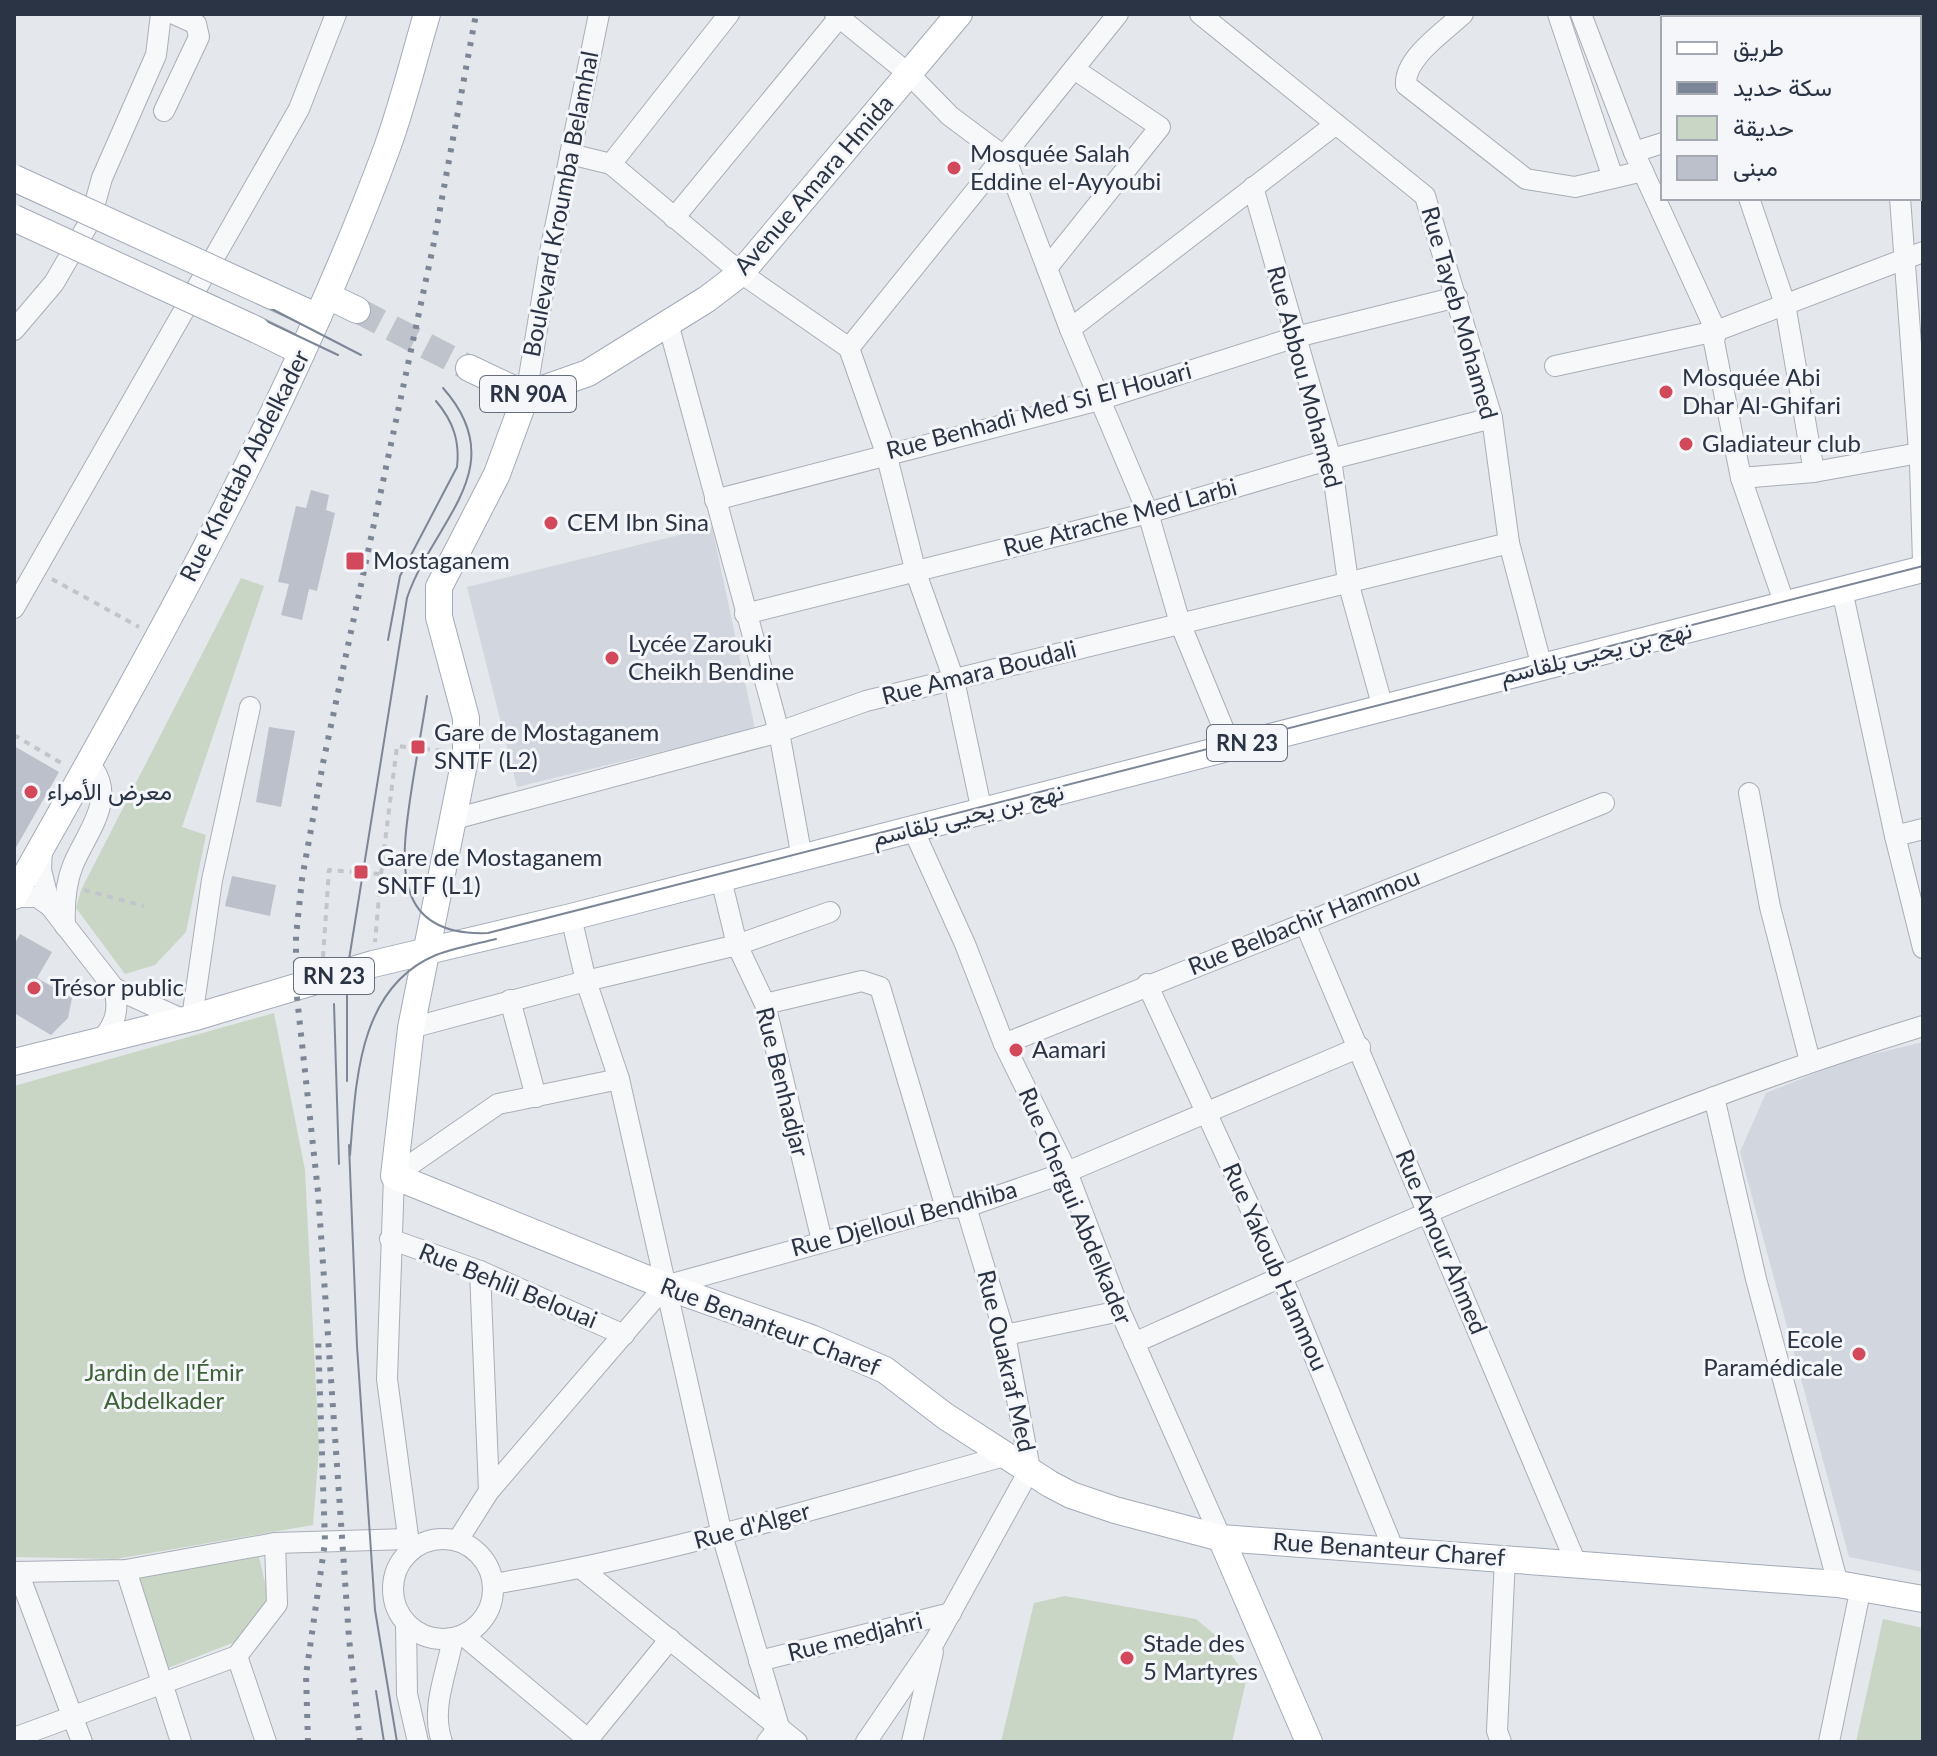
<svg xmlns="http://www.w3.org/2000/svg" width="1937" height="1756" font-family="Lato,Vazirmatn,sans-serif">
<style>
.built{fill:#d2d6de}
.green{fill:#c9d6c5}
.building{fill:#bbc0ca}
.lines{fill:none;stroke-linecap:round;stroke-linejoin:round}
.major-tunnel{stroke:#bfc3cb;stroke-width:26;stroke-dasharray:26 13;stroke-linecap:butt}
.minor-casing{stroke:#a9aeb7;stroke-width:22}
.major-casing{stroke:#a3abb8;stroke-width:28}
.path{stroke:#c2c5cb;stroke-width:4;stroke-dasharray:6 6;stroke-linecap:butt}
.minor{stroke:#f7f8fa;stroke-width:20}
.major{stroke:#fff;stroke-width:26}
.tram{stroke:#7d8696;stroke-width:2}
.rail{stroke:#7d8696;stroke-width:6;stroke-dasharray:4 8;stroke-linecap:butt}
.major-bridge-casing{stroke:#a3abb8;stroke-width:28;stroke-linecap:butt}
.major-bridge{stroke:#fff;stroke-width:26}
.poi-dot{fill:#d1495b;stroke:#f4f6f9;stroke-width:3}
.labels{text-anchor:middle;stroke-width:6;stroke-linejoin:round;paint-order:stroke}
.shield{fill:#f4f6f9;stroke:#676e7b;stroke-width:2}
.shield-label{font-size:22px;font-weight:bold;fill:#2b3445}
.poi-label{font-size:24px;fill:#2b3445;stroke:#f4f6f9;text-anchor:start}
.street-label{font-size:24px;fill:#2b3445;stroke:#f4f6f9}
.park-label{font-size:24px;fill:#3f6138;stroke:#f4f6f9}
</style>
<rect width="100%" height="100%" fill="#e4e7ec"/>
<!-- built -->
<g class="built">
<polygon points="712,527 755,729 517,787 467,587"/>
<polygon points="1923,1042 1923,1572 1849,1557 1740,1152 1766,1093 1845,1061"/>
</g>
<!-- green -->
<g class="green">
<polygon points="241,578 264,586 182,827 206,835 186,932 155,965 125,974 76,908 81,890"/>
<polygon points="274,1013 305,1170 319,1449 313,1525 116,1559 14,1557 14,1086"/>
<polygon points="259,1557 269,1600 240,1640 168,1668 137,1577"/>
<polygon points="1065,1596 1196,1619 1220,1639 1247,1677 1232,1742 1001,1742 1034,1603"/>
<polygon points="1883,1619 1923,1628 1923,1742 1856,1742"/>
</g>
<!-- building -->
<g class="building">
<polygon points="311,490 329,495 326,510 335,513 317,591 309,589 302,620 281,615 289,584 278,582 296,506 306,508"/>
<polygon points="269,727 295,731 281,807 256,802"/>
<polygon points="14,746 59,772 14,851"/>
<polygon points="232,876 276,885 270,916 225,906"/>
<polygon points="20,934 52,952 37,978 72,998 68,1018 51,1035 14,1013 14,945"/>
</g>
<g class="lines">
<!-- major-tunnel -->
<polyline class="major-tunnel" points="357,310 469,368"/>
<!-- minor casing -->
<g class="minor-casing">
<g id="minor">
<polyline points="835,14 909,74 950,116 1005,157 1070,329 1148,513 1180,623 1231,747"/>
<polyline points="1200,14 1425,196 1492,418 1509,543 1542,667"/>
<path d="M1463,14C1444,32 1404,58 1406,85L1526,179L1575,187L1643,171"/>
<polyline points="1558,14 1613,178"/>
<polyline points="1581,14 1634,152 1716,331 1714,342 1741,478 1785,605"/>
<polyline points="1690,14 1692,18"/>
<polyline points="1798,14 1798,18"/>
<polyline points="1891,14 1891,18"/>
<polyline points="164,111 199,37 196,24 174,14"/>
<polyline points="1634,152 1663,143"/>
<polyline points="570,154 611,164 741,273 849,348 886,453 916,573 954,680 982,812"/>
<polyline points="611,164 729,14"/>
<polyline points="1253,187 1331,459 1348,582 1383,708"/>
<polyline points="1749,198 1785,304 1814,472"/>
<polyline points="1900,198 1920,464 1923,562"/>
<polyline points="674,218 842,14"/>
<polyline points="1047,268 1160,127 1074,69"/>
<polyline points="668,323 779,732 802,858"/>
<polyline points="1070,329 1336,124"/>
<polyline points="14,330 54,283 90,221 102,178 156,55 161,14"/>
<polyline points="849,348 1118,14"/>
<polyline points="1555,366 1716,331 1923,252"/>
<polyline points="526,395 549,257 599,14"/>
<polyline points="1741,478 1814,472 1919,453"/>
<polyline points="715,500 1099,400 1296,337 1457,297"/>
<polyline points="1842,590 1895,836 1923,948"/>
<polyline points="14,608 299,109 336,14"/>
<polyline points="745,614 1148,513 1331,459 1492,418"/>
<polyline points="1749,793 1770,907 1810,1061"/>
<polyline points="454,819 779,732 866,701 1509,543"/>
<polyline points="913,829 965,944 1004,1044 1067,1172 1120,1311 1221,1538"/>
<polyline points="1895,836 1923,829"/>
<polyline points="42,847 41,870 50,906"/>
<polyline points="721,879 737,945 765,1004 822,1241"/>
<polyline points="14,897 37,897 50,906 114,988 184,1020"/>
<polyline points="571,917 586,981 619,1079 722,1535 779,1727 767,1742"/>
<polyline points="1304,921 1576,1563"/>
<path d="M65,926C64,905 65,885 73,865C87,831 119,798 89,763"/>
<polyline points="1147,984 1282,1277 1395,1553"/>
<polyline points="510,1000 536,1097"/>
<polyline points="765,1004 862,981 880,987 946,1208"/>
<polyline points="192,1018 212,880 250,707"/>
<polyline points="411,1028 586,981 737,945 830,912"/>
<path d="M99,1042C115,1026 120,1010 114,988"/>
<polyline points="1004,1044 1604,803"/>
<polyline points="1714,1097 1756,1279 1838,1584"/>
<polyline points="390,1239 480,1271 624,1335"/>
<polyline points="480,1271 489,1491"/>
<polyline points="665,1286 946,1208 966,1207 1067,1172 1360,1047"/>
<polyline points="1005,1335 1120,1311"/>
<path d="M1134,1343C1392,1227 1652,1109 1923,1026"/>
<circle cx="443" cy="1589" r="50"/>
<polyline points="458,1540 489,1491 665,1286"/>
<polyline points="410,1551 387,1379 394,1176 498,1104 619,1079"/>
<polyline points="126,1570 181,1742"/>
<polyline points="583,1570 797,1742"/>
<polyline points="14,1572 126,1570 275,1543 408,1539"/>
<polyline points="18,1572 82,1742"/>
<path d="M493,1584C668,1555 837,1502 1008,1455"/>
<polyline points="406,1624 407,1694 418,1742"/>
<polyline points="463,1635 591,1742"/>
<polyline points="237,1656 266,1742"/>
<polyline points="759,1661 951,1613"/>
<polyline points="14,1738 237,1656 277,1604 275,1543"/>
<path d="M442,1742C430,1708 447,1673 453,1638"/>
<polyline points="586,1742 670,1639"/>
<polyline points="866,1742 935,1641 1030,1469 1005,1335 966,1207"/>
<polyline points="912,1742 933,1652"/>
<polyline points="1501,1742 1497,1731 1505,1558"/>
<polyline points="1829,1742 1861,1587"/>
</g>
</g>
<!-- major casing -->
<g class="major-casing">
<g id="major">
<polyline points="959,14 741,273 707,299 588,373 526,395 497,474 439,587 439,617 466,718 466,754 411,1028 394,1176 665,1286 811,1338 885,1370 945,1416 1050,1484 1071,1495 1115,1510 1221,1538 1838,1584 1923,1599"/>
<polyline points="272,296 318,317"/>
<polyline points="328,296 357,310"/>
<polyline points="257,330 302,352"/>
<polyline points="469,368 526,395"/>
<path d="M14,896C150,655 291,408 387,148C403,104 414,58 427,14"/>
<polyline points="14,1062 192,1018 373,964 571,917 1923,569"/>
<polyline points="1221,1538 1309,1742"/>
</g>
</g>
<!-- path -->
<g class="path">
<polyline points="52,579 139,627"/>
<polyline points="14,735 63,764"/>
<polyline points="381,874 397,746 445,751"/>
<polyline points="84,890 144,906"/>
<polyline points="323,957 329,870 381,874 375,942"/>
</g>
<!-- minor -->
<use href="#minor" class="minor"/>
<!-- major -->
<use href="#major" class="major"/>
<!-- tram -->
<g class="tram">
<polyline points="14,192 268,307 361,355"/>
<polyline points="186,283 338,355"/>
<path d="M388,640L400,576L457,467C460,441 453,421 436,401"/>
<path d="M427,696C422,728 416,760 411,793C401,860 390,937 488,933L1923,566"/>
<polyline points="334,1004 339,1164"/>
<path d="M347,1081V972L407,598C433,521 514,468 443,388"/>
<polyline points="349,1145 357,1346 375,1610 397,1742"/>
<path d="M350,1155C356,1084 357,988 436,955C455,948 476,944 496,939"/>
<polyline points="376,1691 384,1742"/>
</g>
<!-- rail -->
<g class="rail">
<polyline points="308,1742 306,1675 325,1542 318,1336"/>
<polyline points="360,1742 349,1638 318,1192 296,988 296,936 302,879 323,763 433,247 476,14"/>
</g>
<!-- major-bridge casing -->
<g class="major-bridge-casing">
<g id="major-bridge">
<polyline points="14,178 272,296"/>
<polyline points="14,218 257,330"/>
</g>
</g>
<!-- major-bridge -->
<use href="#major-bridge" class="major-bridge"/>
</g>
<!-- markers -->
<g class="poi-dot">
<circle cx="954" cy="168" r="8"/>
<circle cx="1666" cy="392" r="8"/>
<circle cx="1686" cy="444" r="8"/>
<circle cx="551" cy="523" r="8"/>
<rect x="345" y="551" width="20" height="20" rx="4"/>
<circle cx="612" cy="658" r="8"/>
<rect x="410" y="739" width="16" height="16" rx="4"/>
<circle cx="31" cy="792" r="8"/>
<rect x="353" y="864" width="16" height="16" rx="4"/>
<circle cx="34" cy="988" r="8"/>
<circle cx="1016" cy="1050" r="8"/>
<circle cx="1859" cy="1354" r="8"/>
<circle cx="1127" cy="1658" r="8"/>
</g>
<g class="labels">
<!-- shield labels -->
<g class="shield">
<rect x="480" y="376" width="96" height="36" rx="6"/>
<rect x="1207" y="725" width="80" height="36" rx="6"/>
<rect x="294" y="958" width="80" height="36" rx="6"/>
</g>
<g class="shield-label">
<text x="528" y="402">RN 90A</text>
<text x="1247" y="751">RN 23</text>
<text x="334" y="984">RN 23</text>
</g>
<!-- poi labels -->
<g class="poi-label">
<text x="970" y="162">Mosquée Salah<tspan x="970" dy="28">Eddine el-Ayyoubi</tspan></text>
<text x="1682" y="386">Mosquée Abi<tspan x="1682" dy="28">Dhar Al-Ghifari</tspan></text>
<text x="1702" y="452">Gladiateur club</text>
<text x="567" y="531">CEM Ibn Sina</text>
<text x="373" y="569">Mostaganem</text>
<text x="628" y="652">Lycée Zarouki<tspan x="628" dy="28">Cheikh Bendine</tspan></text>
<text x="434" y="741">Gare de Mostaganem<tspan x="434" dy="28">SNTF (L2)</tspan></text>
<text x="47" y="800">معرض الأمراء</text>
<text x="377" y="866">Gare de Mostaganem<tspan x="377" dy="28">SNTF (L1)</tspan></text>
<text x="50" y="996">Trésor public</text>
<text x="1032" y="1058">Aamari</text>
<text x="1843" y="1348" text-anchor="end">Ecole<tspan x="1843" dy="28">Paramédicale</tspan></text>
<text x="1143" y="1652">Stade des<tspan x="1143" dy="28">5 Martyres</tspan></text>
</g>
<!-- street labels -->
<g class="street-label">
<text transform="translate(814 185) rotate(-49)" y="8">Avenue Amara Hmida</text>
<text transform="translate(561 204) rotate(-79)" y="8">Boulevard Kroumba Belamhal</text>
<text transform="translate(1459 313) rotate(74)" y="8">Rue Tayeb Mohamed</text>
<text transform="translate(1304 377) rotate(75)" y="8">Rue Abbou Mohamed</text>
<text transform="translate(1039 411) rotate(-15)" y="8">Rue Benhadi Med Si El Houari</text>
<text transform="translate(245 466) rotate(-63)" y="8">Rue Khettab Abdelkader</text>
<text transform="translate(1120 518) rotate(-15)" y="8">Rue Atrache Med Larbi</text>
<text transform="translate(1596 653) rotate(-14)" y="8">نهج بن يحيى بلقاسم</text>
<text transform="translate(979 673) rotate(-14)" y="8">Rue Amara Boudali</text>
<text transform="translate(968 815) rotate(-14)" y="8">نهج بن يحيى بلقاسم</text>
<text transform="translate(1304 922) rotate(-22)" y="8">Rue Belbachir Hammou</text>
<text transform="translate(782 1082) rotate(76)" y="8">Rue Benhadjar</text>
<text transform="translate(1075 1206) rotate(67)" y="8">Rue Chergui Abdelkader</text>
<text transform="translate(904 1219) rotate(-15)" y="8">Rue Djelloul Bendhiba</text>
<text transform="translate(1441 1242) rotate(67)" y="8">Rue Amour Ahmed</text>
<text transform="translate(1275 1267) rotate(66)" y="8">Rue Yakoub Hammou</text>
<text transform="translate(508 1286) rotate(22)" y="8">Rue Behlil Belouai</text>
<text transform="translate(770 1327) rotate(21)" y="8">Rue Benanteur Charef</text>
<text transform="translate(1006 1361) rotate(77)" y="8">Rue Ouakraf Med</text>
<text transform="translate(752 1526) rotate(-15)" y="8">Rue d'Alger</text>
<text transform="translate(1389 1550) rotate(4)" y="8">Rue Benanteur Charef</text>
<text transform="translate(855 1637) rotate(-14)" y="8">Rue medjahri</text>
</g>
<!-- park labels -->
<g class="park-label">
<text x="164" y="1381">Jardin de l'Émir<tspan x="164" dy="28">Abdelkader</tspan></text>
</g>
</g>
<!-- border -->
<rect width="1937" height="1756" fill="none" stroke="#2b3445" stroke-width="32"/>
<!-- legend -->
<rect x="1661" y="16" width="260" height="184" fill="#f4f6f9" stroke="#a4a8b1" stroke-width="2"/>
<rect x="1677" y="42" width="40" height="12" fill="#ffffff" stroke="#a4a8b1" stroke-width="2"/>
<text x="1733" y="56" font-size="24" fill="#2b3445">طريق</text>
<rect x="1677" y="82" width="40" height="12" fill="#7d8696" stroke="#a4a8b1" stroke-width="2"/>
<text x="1733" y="96" font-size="24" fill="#2b3445">سكة حديد</text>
<rect x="1677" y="116" width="40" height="24" fill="#c9d6c5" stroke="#a4a8b1" stroke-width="2"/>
<text x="1733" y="136" font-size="24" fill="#2b3445">حديقة</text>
<rect x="1677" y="156" width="40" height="24" fill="#bbc0ca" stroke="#a4a8b1" stroke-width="2"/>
<text x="1733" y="176" font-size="24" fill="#2b3445">مبنى</text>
</svg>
